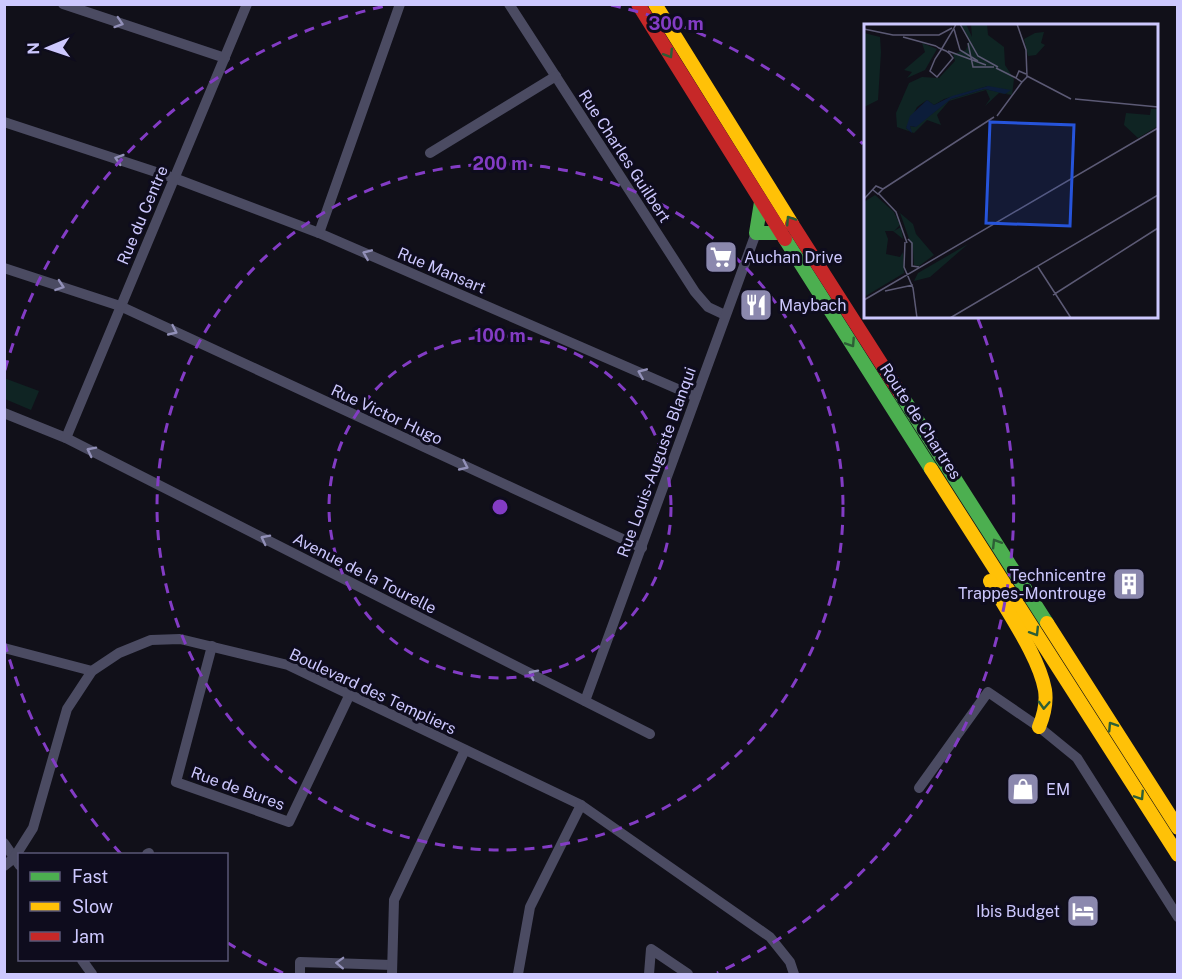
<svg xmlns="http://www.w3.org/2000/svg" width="1182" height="979" font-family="'Public Sans',sans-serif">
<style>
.green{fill:#0f2423}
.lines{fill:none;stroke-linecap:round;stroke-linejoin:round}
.street{stroke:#4b4b62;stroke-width:10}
.fast{stroke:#4caf50;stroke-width:14}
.slow{stroke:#ffc107;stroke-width:14}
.jam{stroke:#c62828;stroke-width:14}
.oneway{stroke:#9290b8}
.oneway2{stroke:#2d5e36}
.ring{fill:none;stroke:#833cc5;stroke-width:3;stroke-dasharray:10 8}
.labels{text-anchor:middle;stroke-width:6;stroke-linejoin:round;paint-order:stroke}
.street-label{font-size:16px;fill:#cdc8fe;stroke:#0e0c1d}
.poi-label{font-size:16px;fill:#cdc8fe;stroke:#0e0c1d;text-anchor:start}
.inset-road{fill:none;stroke:#5c5a75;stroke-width:1.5}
.view{fill:#2654da;fill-opacity:0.15;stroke:#2654da;stroke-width:3}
.inset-edge{fill:none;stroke:#cdc8fe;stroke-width:3}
.centre{fill:#833cc5;stroke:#0e0c1d;stroke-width:3}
.ring-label{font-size:18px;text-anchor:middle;font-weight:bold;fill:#833cc5;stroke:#0e0c1d;stroke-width:6;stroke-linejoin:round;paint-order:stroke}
</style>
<rect width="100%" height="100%" fill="#111019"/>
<!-- green -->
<polygon class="green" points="4,378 39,391 31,410 5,399"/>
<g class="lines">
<!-- street -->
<g class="street">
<polyline points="63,4 225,58"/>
<polyline points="509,4 695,292 708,307 725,315"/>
<polyline points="4,122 174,178 319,233 696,397"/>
<polyline points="430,153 556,76"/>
<polyline points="319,233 400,4"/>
<polyline points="4,268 120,306 642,548"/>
<polyline points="4,413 66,438 650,734"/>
<polyline points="66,438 247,4"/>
<polyline points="212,646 176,782 289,822 350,694"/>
<polyline points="4,648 92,671"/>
<polyline points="585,701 756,233"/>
<polyline points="919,788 988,692 1039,727 1077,758 1178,917"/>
<polyline points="4,843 20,866"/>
<polyline points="147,854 149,853"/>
<polyline points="4,866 14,858 33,828 67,709 92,671 119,653 151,640 180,639 288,665 581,805 770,937 790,962 794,974"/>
<polyline points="82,960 92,974"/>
<polyline points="300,974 300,962 392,965"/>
<polyline points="392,974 394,900 465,750"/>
<polyline points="518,974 530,907 581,805"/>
<polyline points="649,974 651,949 688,974"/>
</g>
<!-- fast -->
<g class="fast">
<polyline points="761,202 756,233 781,233"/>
<polyline points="785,239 931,469"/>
<polyline points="900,393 1047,623"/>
</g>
<!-- slow -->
<g class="slow">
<polyline points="655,4 792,224"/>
<polyline points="931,469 1178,855"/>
<path d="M990,581C1007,612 1039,656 1045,690C1047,703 1044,715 1039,727"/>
<polyline points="1047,623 1178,828"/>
</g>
<!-- jam -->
<g class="jam">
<polyline points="638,4 785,239"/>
<polyline points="792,224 900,393"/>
</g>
</g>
<!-- one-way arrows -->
<defs><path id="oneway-chevron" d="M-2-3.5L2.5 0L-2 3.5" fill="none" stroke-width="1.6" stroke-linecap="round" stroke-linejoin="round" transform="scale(1.5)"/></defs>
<g class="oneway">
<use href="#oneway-chevron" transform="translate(119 23) rotate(18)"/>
<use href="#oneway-chevron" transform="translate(119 159) rotate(-162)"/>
<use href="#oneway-chevron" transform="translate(367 254) rotate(-157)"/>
<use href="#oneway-chevron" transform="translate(60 286) rotate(19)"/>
<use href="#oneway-chevron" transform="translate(173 331) rotate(25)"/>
<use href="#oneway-chevron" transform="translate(642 373) rotate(-157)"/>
<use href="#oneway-chevron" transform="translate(91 451) rotate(-153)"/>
<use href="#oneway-chevron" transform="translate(464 466) rotate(25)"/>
<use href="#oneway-chevron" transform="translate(265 539) rotate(-153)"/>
<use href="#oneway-chevron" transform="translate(533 674) rotate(-153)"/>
<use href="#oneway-chevron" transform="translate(340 963) rotate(-178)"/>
</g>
<g class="oneway2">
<use href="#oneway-chevron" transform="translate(669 54) rotate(58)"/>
<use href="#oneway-chevron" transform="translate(790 220) rotate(-123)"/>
<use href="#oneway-chevron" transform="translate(851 343) rotate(57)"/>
<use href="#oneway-chevron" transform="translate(996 543) rotate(-122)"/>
<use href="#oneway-chevron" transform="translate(1035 632) rotate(58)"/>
<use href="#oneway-chevron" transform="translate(1044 705) rotate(93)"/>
<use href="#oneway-chevron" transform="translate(1112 726) rotate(-123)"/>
<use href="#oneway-chevron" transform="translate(1140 796) rotate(57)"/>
</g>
<!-- distance rings -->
<g class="ring">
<circle cx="500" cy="507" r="171"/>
<circle cx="500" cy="507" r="343"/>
<path d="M283 973A514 514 0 0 1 228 943M121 854A514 514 0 0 1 5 644M5 370A514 514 0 0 1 389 5M611 5A514 514 0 0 1 863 144M978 319A514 514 0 0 1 717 973"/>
</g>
<!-- icons -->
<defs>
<g id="supermarket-square" transform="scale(1.725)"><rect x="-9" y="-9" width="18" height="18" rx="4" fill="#8b88ae" stroke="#0e0c1d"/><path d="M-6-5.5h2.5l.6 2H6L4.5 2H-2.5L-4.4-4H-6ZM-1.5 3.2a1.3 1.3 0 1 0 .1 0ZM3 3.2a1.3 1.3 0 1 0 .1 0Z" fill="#fff"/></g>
<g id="restaurant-square" transform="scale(1.725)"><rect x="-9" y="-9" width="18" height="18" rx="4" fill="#8b88ae" stroke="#0e0c1d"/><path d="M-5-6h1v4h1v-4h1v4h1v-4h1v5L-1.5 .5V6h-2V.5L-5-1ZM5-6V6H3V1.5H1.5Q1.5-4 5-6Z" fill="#fff"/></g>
<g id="building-square" transform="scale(1.725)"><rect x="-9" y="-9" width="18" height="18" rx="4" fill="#8b88ae" stroke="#0e0c1d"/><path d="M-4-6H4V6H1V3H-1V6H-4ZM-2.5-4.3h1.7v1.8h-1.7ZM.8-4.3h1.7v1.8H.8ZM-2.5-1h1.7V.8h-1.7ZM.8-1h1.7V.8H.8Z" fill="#fff"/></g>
<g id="shop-square" transform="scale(1.725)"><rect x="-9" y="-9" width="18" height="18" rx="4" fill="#8b88ae" stroke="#0e0c1d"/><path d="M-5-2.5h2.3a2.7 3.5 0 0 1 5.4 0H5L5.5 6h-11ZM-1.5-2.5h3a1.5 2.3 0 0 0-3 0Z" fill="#fff"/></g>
<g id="hotel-square" transform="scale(1.725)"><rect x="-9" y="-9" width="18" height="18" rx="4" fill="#8b88ae" stroke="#0e0c1d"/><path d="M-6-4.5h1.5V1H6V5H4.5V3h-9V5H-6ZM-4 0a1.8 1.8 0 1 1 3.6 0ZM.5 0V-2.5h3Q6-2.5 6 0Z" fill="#fff"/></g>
</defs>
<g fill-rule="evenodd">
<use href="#supermarket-square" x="721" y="257"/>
<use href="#restaurant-square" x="756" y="305"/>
<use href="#building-square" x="1129" y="584"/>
<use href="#shop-square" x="1023" y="789"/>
<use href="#hotel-square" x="1083" y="911"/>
</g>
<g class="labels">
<!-- street labels -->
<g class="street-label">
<text transform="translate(625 156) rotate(57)" y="6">Rue Charles Guilbert</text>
<text transform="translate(142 215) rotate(-67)" y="6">Rue du Centre</text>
<text transform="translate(442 270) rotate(23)" y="6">Rue Mansart</text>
<text transform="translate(387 414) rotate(25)" y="6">Rue Victor Hugo</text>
<text transform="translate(921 421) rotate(57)" y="6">Route de Chartres</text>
<text transform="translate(656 462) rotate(-70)" y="6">Rue Louis-Auguste Blanqui</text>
<text transform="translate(365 573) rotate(27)" y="6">Avenue de la Tourelle</text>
<text transform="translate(373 691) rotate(25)" y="6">Boulevard des Templiers</text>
<text transform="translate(238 788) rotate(20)" y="6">Rue de Bures</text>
</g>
<!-- poi labels -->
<g class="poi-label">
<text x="744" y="263">Auchan Drive</text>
<text x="779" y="311">Maybach</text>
<text x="1106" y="581" text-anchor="end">Technicentre<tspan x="1106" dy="18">Trappes-Montrouge</tspan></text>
<text x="1046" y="795">EM</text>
<text x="1060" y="917" text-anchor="end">Ibis Budget</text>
</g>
</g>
<!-- overview -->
<g transform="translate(864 24)">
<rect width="294" height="294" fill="#111019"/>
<path d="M97,0H102L108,13L107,0H123L124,11L140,23L141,41L150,55L148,71L135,69L121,82L126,75L122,66L85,77L73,91L77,101L63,96L50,109L33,103L32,89L45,59L58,53L75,54L91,37L89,30L102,26L105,17ZM124,62L144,70L121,65L87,75L51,103L46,102L47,108L42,104L53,83L63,76L70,81L80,75ZM0,9L16,13L17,28L14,76L0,83ZM171,9L180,8L177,19L181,21L172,31L164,32L160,15ZM58,19L73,25L61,46L43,54L48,48L40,46L61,28ZM287,85H294V102L274,114L260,101L262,89L286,91ZM11,171L30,188L36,201L30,207L37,203L39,215L29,207H21L24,215L22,230L36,233L39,228L40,249L0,273V178ZM36,189L49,200L52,210L70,231L55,242L50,241L49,226ZM104,220L66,253L50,257L54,249Z" fill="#0f2423" fill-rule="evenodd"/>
<path d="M124,62L147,66L141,70L121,65L87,75L52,103L46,102L48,109L42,104L46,92L63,76L70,81L88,72Z" fill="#0c1d3a"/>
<path class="inset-road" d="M96,0L114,32L134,43M153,0L162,26L163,53L158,58L152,54L155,47L162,50M0,5L29,11M90,5L96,26L114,37M28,11H75L88,4M39,13L72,22M104,19L109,43H130M72,22L75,24L82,27L86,30L89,34L73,53L66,47L71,35L77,26L89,6L92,0M84,27L122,41M132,44L152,54M163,52L207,75M211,75L294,83M133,92L158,58M19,165L130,93M15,170L32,188L43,219M0,175L12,162L19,165L14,170L9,166M44,215L48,219V242L55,243M41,218L40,243L49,264L53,294M174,243L207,294M21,267L49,261M189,271L294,204M0,276L294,104M86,294L294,171"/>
<path class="view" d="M126,98L210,101L206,202L122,199Z"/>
<rect width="294" height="294" class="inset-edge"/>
</g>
<circle cx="500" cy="507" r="9" class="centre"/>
<g class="ring-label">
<text x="676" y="30">300 m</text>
<text x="500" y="170">200 m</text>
<text x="500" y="342">100 m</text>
</g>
<!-- border -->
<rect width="1182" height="979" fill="none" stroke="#cdc8fe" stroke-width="12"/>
<!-- legend -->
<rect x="18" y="853" width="210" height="108" fill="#0e0c1d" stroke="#5a5777" stroke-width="1.5"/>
<rect x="30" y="872" width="30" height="9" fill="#4caf50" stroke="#5a5777" stroke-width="1.5"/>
<text x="72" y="883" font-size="18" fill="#cdc8fe">Fast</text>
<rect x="30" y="902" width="30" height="9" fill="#ffc107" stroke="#5a5777" stroke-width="1.5"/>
<text x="72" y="913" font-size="18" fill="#cdc8fe">Slow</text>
<rect x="30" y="932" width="30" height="9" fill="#c62828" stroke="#5a5777" stroke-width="1.5"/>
<text x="72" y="943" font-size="18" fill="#cdc8fe">Jam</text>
<!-- north arrow -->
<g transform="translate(48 48) rotate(268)" stroke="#0e0c1d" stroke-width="4.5" paint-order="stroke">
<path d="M0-4.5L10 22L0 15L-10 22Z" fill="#cdc8fe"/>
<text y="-9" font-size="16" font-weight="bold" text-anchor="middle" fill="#cdc8fe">N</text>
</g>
</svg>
